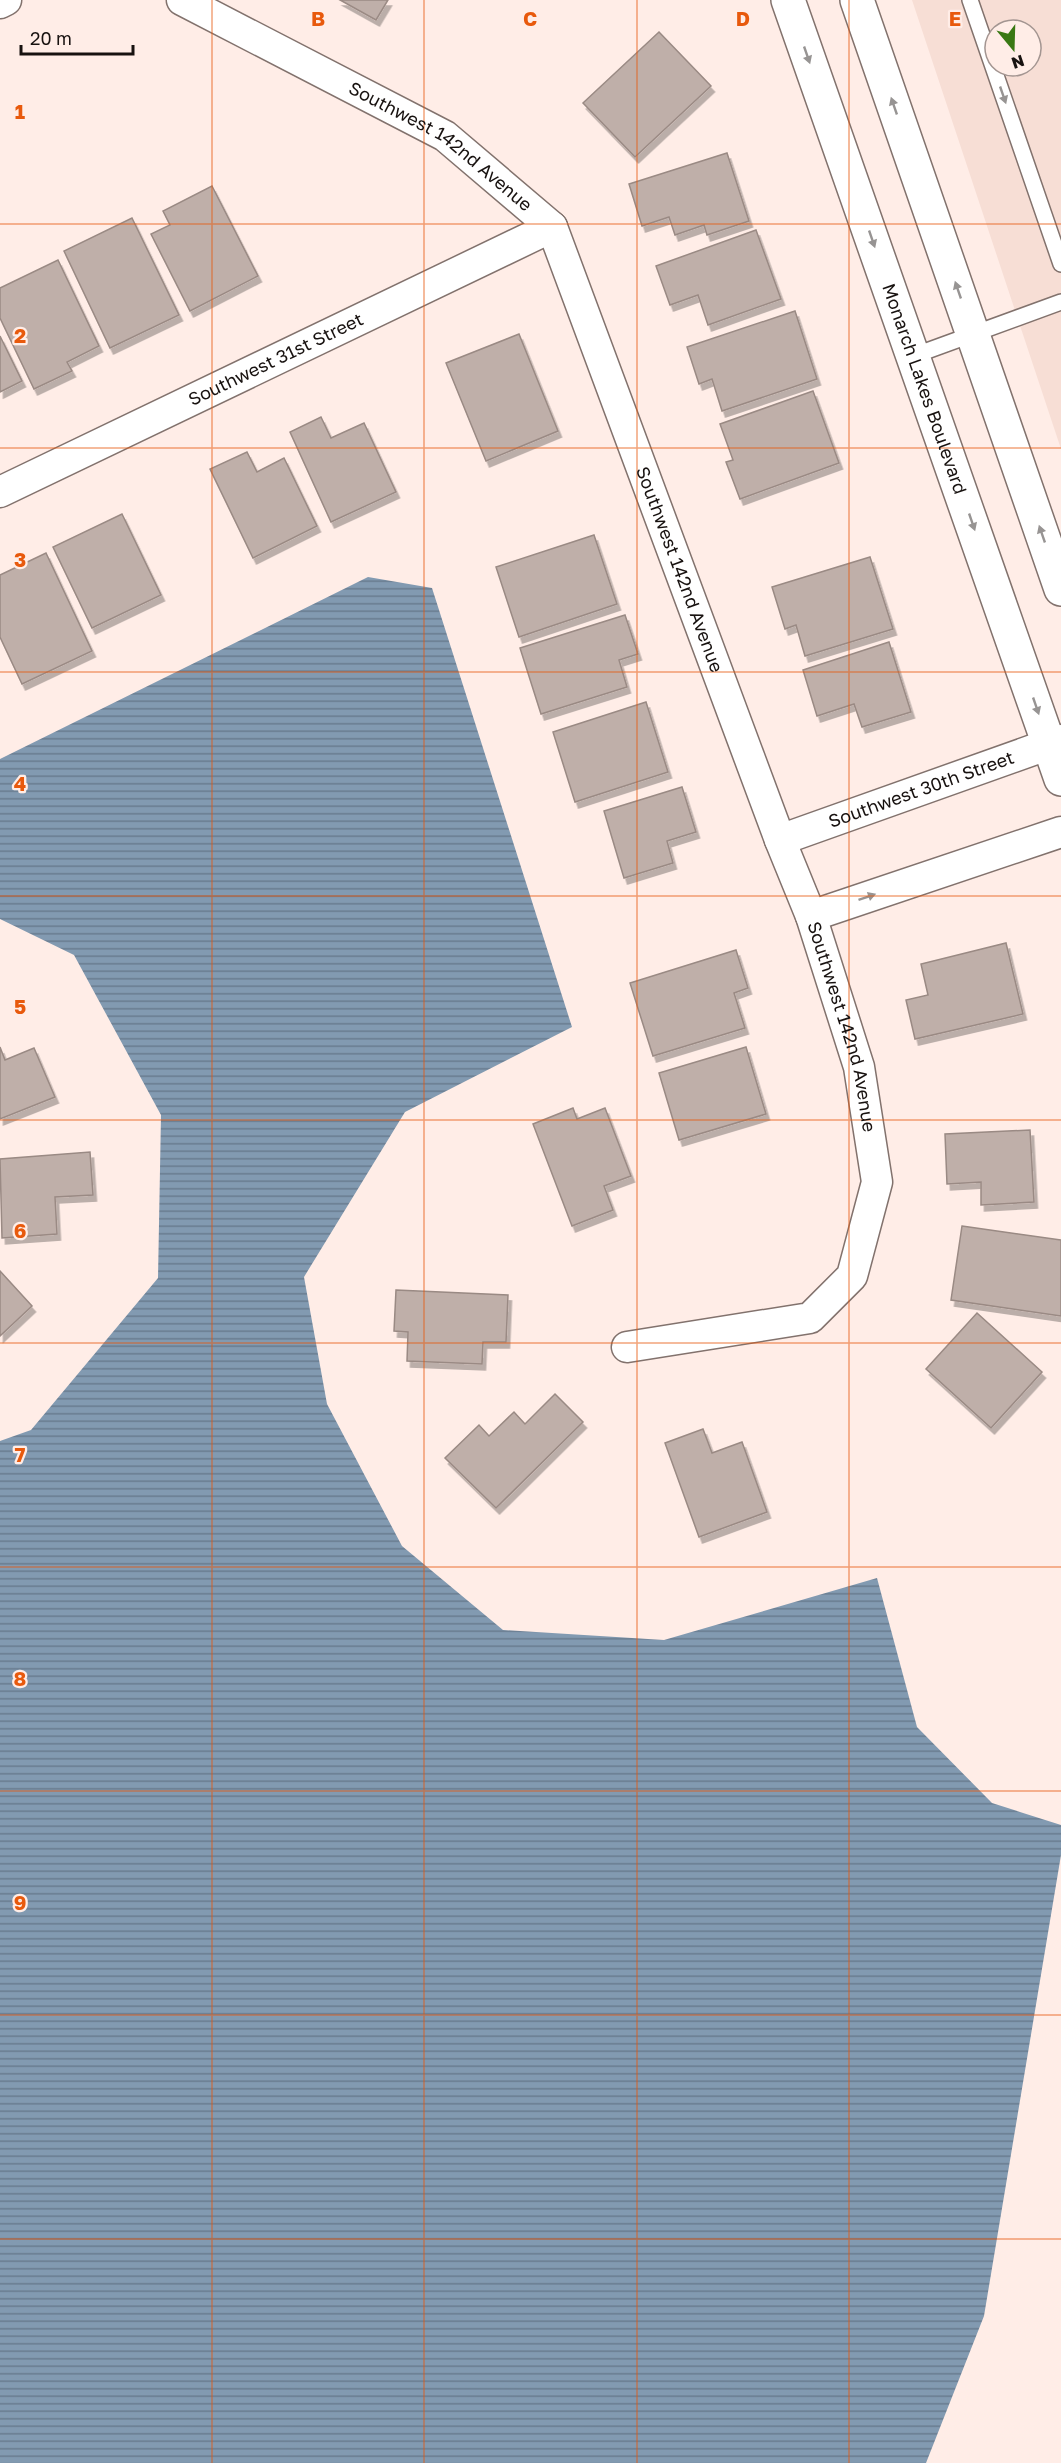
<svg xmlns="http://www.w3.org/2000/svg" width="1061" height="2463" font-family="'Golos Text',sans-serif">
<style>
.built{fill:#f7ded5;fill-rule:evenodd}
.water{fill:url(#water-rules)}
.building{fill:#bfafa9;stroke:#9a8a84;stroke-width:1.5;filter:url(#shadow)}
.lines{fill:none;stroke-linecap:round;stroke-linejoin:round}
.service-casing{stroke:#82726d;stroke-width:18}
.minor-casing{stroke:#82726d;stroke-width:33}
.tertiary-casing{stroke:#82726d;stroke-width:36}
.service{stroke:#fff;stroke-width:15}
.minor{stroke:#fff;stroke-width:30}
.tertiary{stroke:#fff;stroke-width:33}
.oneway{fill:#979493}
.grid{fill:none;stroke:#e8590c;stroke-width:1.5;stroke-opacity:0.55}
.labels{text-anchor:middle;stroke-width:4.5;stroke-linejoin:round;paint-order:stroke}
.street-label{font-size:18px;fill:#181210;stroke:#ffede7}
.grid-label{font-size:20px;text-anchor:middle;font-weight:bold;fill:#e8590c;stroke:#ffede7;stroke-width:4.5;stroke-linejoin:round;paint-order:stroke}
</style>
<defs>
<pattern id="water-rules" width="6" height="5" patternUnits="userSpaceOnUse" patternTransform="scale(1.5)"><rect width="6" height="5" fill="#829ab1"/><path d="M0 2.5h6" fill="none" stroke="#697c8f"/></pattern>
<filter id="shadow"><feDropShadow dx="3.5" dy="6" stdDeviation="0" flood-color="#0004"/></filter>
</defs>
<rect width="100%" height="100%" fill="#ffede7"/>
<!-- built -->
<path class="built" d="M912,0H1061V449ZM995,30H1031V66H995Z"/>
<!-- water -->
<polygon class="water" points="368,577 432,588 572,1027 405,1112 304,1277 327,1404 402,1546 503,1630 664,1640 877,1578 917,1727 992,1803 1061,1825 1061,1855 984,2316 926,2463 0,2463 0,1441 31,1430 158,1278 161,1115 74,955 0,919 0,759"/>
<!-- building -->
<g class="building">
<polygon points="340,0 388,0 376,20"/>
<polygon points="659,32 711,86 635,157 583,103"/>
<polygon points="727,153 749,221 707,235 704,225 675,235 669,217 642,226 629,184"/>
<polygon points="212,186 258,276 190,311 151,234 170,225 163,211"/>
<polygon points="132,218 179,315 110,348 64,251"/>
<polygon points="756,230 781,299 708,325 698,295 670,305 656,266"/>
<polygon points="58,260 99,346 67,362 72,371 34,389 0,318 0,288"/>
<polygon points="795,311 817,379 722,411 712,379 699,384 687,347"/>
<polygon points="519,334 558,431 486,461 446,363"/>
<polygon points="0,336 22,381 0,392"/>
<polygon points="813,391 839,463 740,499 726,462 733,460 720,424"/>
<polygon points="321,417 331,438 364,423 396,492 331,522 290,432"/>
<polygon points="247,452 257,472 284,458 317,526 253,558 210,469"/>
<polygon points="122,514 161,595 92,628 53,547"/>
<polygon points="594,535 617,604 519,637 496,567"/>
<polygon points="46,553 92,651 22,684 0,637 0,575"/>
<polygon points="870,557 893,629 805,656 796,625 785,629 772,587"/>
<polygon points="625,615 638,654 619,660 627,687 541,714 520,648"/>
<polygon points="889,642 911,712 862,727 854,704 817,716 803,670"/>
<polygon points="646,702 668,772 575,802 553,732"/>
<polygon points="682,787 696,832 667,841 673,863 624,878 604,811"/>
<polygon points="1006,943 1023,1014 915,1039 906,1000 928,995 921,964"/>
<polygon points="736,950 748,988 734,993 745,1028 653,1056 630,983"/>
<polygon points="0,1047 5,1060 34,1048 55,1097 0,1119"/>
<polygon points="746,1047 766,1114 679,1140 659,1073"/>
<polygon points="573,1108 577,1119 605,1108 631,1176 604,1186 613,1210 572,1226 533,1124"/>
<polygon points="1030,1130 1034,1202 981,1205 981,1182 947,1184 945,1134"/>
<polygon points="90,1152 93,1195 55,1197 57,1234 2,1238 0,1159"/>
<polygon points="962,1226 1061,1240 1061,1316 951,1300"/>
<polygon points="0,1271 32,1306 0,1336"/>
<polygon points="396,1290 508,1295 506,1342 483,1342 482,1364 407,1361 408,1332 394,1331"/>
<polygon points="977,1313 1042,1372 991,1428 926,1369"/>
<polygon points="555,1394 583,1422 496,1508 445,1458 479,1425 489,1436 514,1412 525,1424"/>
<polygon points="703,1429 712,1453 742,1442 767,1512 699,1537 665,1443"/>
</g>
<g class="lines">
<!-- service casing -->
<g class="service-casing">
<g id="service">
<polyline points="970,0 1061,264"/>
<polyline points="913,356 1061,302"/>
</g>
</g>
<!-- minor casing -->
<g class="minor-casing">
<g id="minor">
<path id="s1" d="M182,0L445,136L552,227L780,840L811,916L859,1067L877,1182L852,1276L810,1318L627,1347"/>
<polyline points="0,3 6,0"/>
<path id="s2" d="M0,492L552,227"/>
<path id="s3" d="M780,840L1061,740"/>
<polyline points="811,916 1061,832"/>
</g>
</g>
<!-- tertiary casing -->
<g class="tertiary-casing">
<g id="tertiary">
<path id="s4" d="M788,0L1061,779"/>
<polyline points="857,0 1061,589"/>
</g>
</g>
<!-- service -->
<use href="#service" class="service"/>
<!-- minor -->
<use href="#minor" class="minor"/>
<!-- tertiary -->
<use href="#tertiary" class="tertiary"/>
</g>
<!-- one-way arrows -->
<defs><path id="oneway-solid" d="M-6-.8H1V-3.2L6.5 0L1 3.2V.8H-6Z" transform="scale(1.5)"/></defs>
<g class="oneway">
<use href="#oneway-solid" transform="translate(807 55) rotate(71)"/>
<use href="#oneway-solid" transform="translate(1003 95) rotate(71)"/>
<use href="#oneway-solid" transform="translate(894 106) rotate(-109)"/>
<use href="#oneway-solid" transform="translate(872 239) rotate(71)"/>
<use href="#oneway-solid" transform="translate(958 290) rotate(-109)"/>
<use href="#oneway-solid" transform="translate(972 522) rotate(71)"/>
<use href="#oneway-solid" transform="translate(1042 534) rotate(-109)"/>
<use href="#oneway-solid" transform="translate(1036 706) rotate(71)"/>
<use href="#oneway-solid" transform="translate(867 897) rotate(-19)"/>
</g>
<!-- grid -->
<path class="grid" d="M212,0V2463M424,0V2463M637,0V2463M849,0V2463M0,224H1061M0,448H1061M0,672H1061M0,896H1061M0,1120H1061M0,1343H1061M0,1567H1061M0,1791H1061M0,2015H1061M0,2239H1061"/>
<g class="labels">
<!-- street labels -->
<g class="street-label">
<text dy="6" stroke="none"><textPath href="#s1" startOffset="298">Southwest 142nd Avenue</textPath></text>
<text dy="6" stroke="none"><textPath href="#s2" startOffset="306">Southwest 31st Street</textPath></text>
<text dy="6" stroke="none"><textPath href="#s4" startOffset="412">Monarch Lakes Boulevard</textPath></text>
<text dy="6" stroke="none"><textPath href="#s1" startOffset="802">Southwest 142nd Avenue</textPath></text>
<text dy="6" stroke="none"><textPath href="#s3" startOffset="150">Southwest 30th Street</textPath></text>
<text dy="6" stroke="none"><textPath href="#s1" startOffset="1288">Southwest 142nd Avenue</textPath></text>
</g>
</g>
<g class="grid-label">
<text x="318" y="26">B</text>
<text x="530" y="26">C</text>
<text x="743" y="26">D</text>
<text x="955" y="26">E</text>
<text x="20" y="119">1</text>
<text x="20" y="343">2</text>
<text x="20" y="567">3</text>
<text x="20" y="791">4</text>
<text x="20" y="1014">5</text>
<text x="20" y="1238">6</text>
<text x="20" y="1462">7</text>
<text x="20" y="1686">8</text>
<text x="20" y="1910">9</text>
</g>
<!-- north arrow -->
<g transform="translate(1013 48) rotate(161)"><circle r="28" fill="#ffede7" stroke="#a39591" stroke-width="1.5"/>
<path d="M0-4.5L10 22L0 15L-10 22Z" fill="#397813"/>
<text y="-9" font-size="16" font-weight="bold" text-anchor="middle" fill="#181210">N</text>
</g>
<!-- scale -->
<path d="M21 45v9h112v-9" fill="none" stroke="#181210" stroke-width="3"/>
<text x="30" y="45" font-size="18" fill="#181210" stroke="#ffede7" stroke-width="4.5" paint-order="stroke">20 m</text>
</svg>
